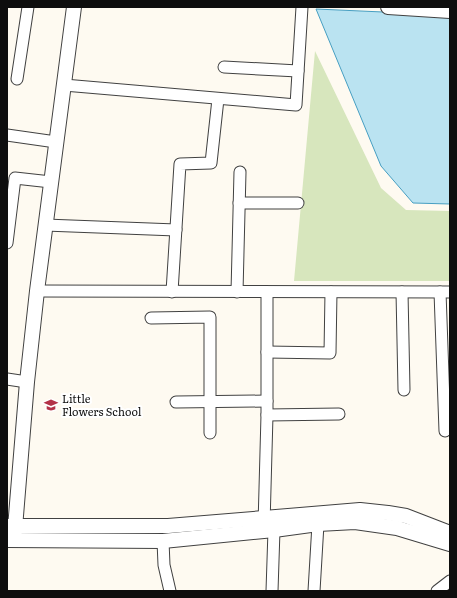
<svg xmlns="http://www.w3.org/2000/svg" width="457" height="598" font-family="Literata,serif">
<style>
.green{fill:#d7e6bd}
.water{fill:#bae3f1;stroke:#479fc2}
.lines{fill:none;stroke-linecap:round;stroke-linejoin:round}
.minor-casing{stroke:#414141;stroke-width:13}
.tertiary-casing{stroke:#414141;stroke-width:16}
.minor{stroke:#fff;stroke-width:11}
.tertiary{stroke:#fff;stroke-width:14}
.labels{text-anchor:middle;stroke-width:4;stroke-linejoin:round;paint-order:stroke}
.poi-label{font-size:11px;fill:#0e0e0e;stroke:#fff;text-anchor:start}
</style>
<rect width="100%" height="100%" fill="#fefaf1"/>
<!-- green -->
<polygon class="green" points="315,51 381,188 406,210 450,211 450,281 294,281"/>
<!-- water -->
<polygon class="water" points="316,9 450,15 450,204 413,203 381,166"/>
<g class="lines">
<!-- minor casing -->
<g class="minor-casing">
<g id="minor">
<polyline points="224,67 298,71"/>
<polyline points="17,79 28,7"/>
<polyline points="64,85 296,105 302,7"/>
<polyline points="7,135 56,142"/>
<polyline points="239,203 298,203"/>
<polyline points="45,225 176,230"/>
<polyline points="7,243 15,178 51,182"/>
<polyline points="37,291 450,292"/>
<polyline points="172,292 180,164 211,163 218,99"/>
<polyline points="237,292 240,172"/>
<polyline points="402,292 404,390"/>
<polyline points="440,292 445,431"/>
<polyline points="151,318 210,317 210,433"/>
<polyline points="267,352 330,353 331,292"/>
<polyline points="7,379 27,382"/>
<polyline points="176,402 267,401"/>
<polyline points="267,415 339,414"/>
<polyline points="264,525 267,415 267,292"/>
<polyline points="163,541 164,565 170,591"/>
<polyline points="272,591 274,530"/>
<polyline points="314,591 318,524"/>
<polyline points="437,591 450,581"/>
</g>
</g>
<!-- tertiary casing -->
<g class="tertiary-casing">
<g id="tertiary">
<polyline points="388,7 450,11"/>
<polyline points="7,526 168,526 360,510 388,513 406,516 450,533"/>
<polyline points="7,540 163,541 274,530 318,524 355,522 397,528 450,544"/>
<polyline points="14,540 27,382 37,291 74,7"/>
</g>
</g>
<!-- minor -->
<use href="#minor" class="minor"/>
<!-- tertiary -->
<use href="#tertiary" class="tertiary"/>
</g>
<!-- icons -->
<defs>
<g id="school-bare" transform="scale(1.08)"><path d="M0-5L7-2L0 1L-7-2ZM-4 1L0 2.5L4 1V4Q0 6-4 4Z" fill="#b33248" stroke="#fff" stroke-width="2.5" paint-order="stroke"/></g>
</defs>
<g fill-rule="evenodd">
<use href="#school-bare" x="51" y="405"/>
</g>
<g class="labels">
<!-- poi labels -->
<g class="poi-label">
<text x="62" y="403">Little<tspan x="62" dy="13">Flowers School</tspan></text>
</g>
</g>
<!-- border -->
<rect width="457" height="598" fill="none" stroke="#0e0e0e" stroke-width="16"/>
</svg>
